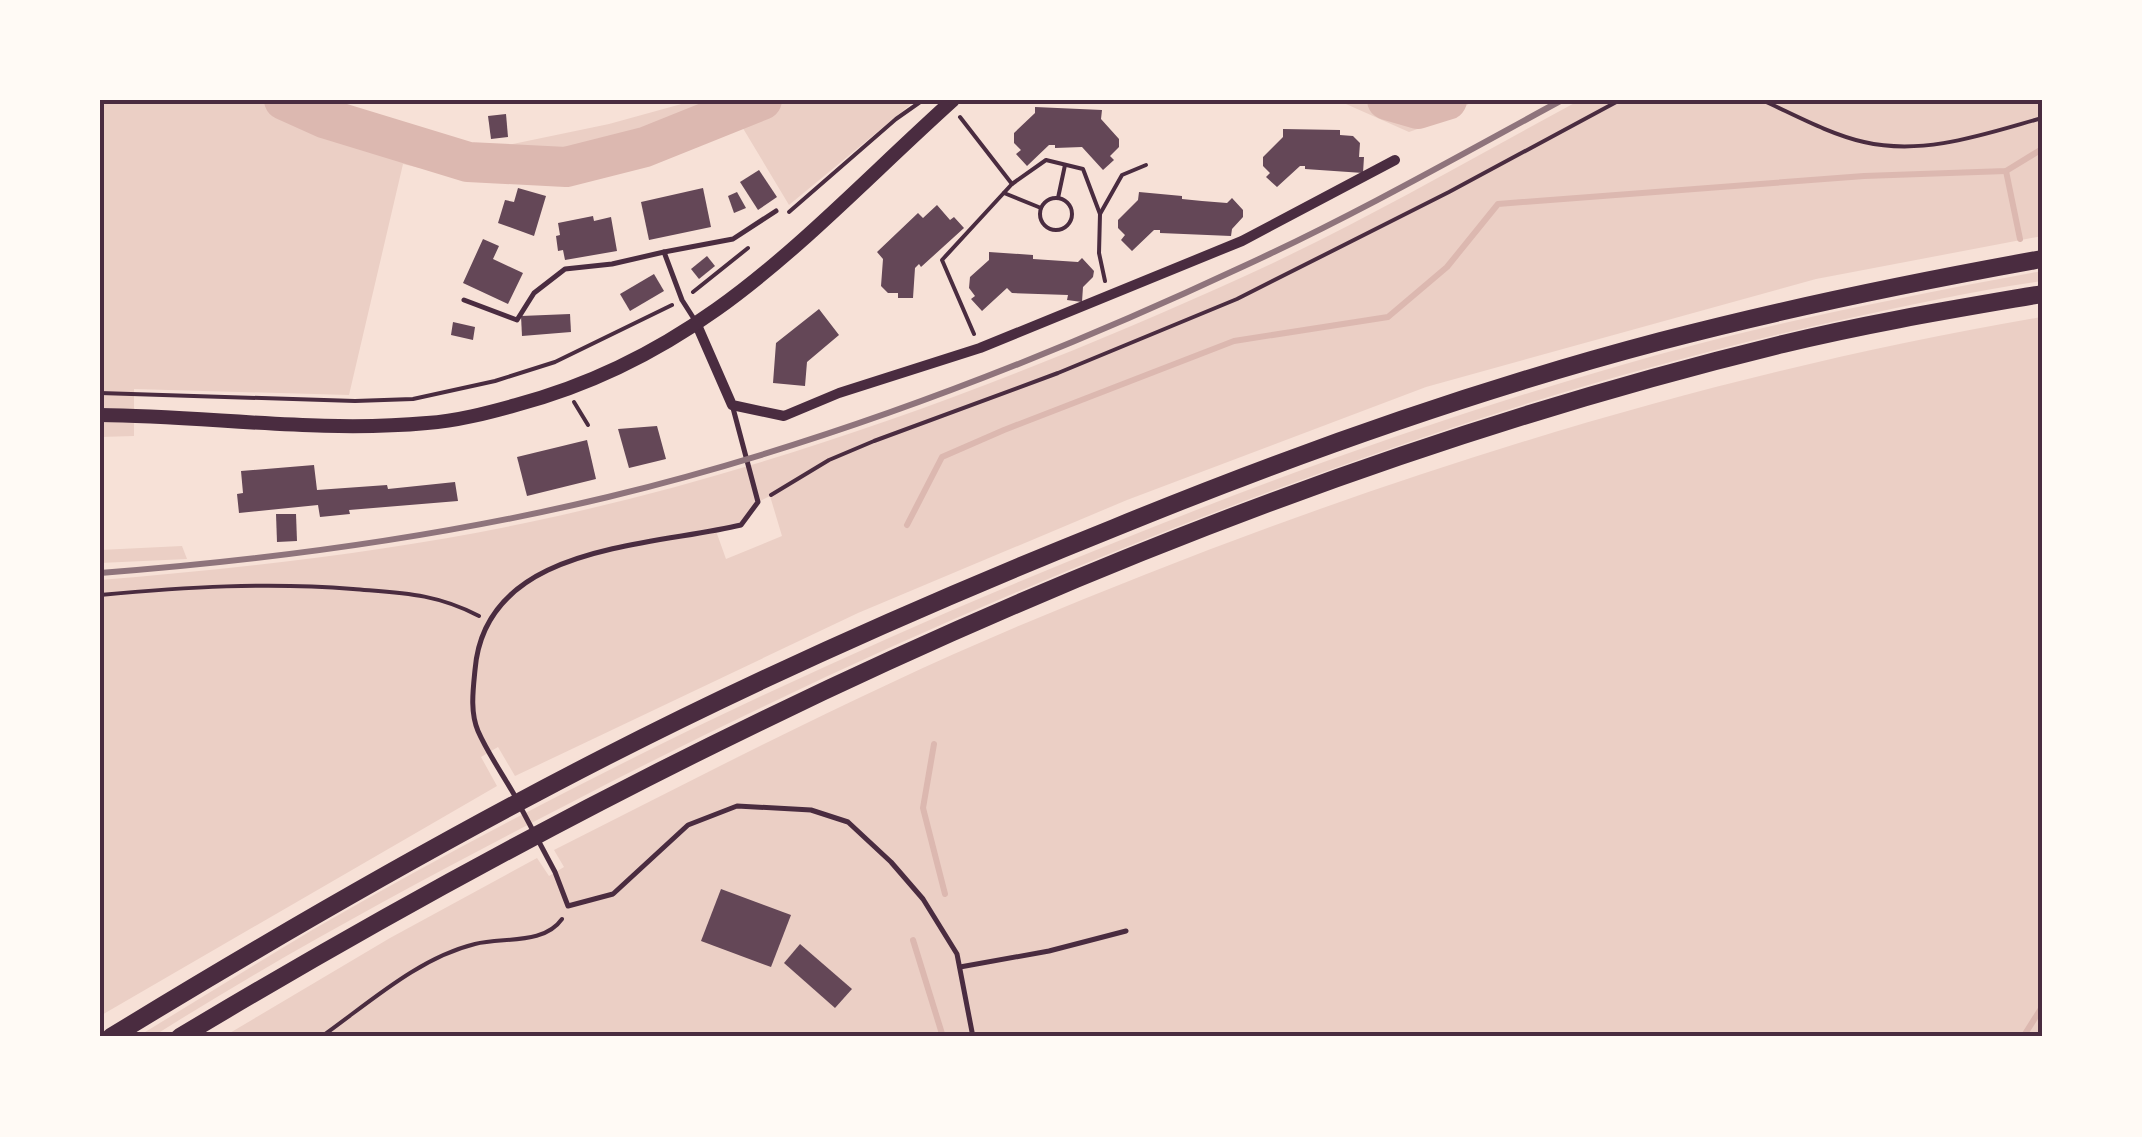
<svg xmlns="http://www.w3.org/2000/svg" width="2142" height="1137" font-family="'DejaVu Sans',sans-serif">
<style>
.green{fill:#ebcfc5;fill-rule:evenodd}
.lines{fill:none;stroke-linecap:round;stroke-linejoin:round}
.stream{stroke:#dcb8b0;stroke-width:6}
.river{stroke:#dcb8b0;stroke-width:40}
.building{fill:#644757}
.path{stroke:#4a2c40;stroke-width:4}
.service{stroke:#4a2c40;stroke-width:5}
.minor{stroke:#4a2c40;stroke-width:10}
.tertiary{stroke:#4a2c40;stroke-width:14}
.trunk{stroke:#4a2c40;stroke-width:18}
.rail{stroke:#8f747c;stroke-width:6}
.neatline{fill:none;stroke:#4a2c40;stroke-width:4}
</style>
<rect width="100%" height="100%" fill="#f7e1d7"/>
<!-- green -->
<g class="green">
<path d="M100,100H328L352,111L466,145L498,147L609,124L696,100H916L789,205L741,125C700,142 660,159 618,170C552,187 469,180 403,164L349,395L134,389V436L100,437Z"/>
<polygon points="1337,100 1474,100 1449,118 1409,132"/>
<path d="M1580,100H2042V236L1816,279L1426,387L1127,500L858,613L515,776L498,747L481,757L497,786L100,1016V580C244,568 388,552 530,522C776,470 1016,380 1245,276C1359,224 1469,160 1580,100ZM770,496L782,536L726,559L716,531L741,525L758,502Z"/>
<path d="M2042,271V281C1978,290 1914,304 1850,318C1685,354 1525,401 1366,457C1094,552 830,668 574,801C431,875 288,951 152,1037H137C196,1001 255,964 314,929C560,787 817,664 1079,557C1268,479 1460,410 1657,355C1784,320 1913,295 2042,271Z"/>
<path d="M2042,317V1037H223L390,938L537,858L549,876L564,867L554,850C708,772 862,692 1021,625C1350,487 1690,377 2042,317Z"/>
<polygon points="182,546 187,559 100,563 100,550"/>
</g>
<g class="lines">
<!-- stream -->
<g class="stream">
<polyline points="2006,171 2020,239"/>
<polyline points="907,525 942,457 1004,430 1234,341 1388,317 1447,267 1498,204 1864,176 2006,171 2042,149"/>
<polyline points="934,744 923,808 945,894"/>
<polyline points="913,940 943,1037"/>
<polyline points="2023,1037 2042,1007"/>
</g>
<!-- river -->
<g class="river">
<polyline points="284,100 324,118 468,162 566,167 645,147 762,100"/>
<polyline points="1387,100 1418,109 1447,100"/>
</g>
</g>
<!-- building -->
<g class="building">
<polygon points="371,100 419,100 419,104 371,103"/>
<polygon points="1035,107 1102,110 1101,119 1119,139 1119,147 1110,156 1114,160 1103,170 1082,147 1055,148 1055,145 1049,145 1027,166 1016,154 1021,150 1014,143 1014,133 1035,113"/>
<polygon points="506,114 508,137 491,139 488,116"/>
<polygon points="1283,129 1340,130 1340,135 1353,136 1360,143 1359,157 1364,157 1363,173 1305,169 1305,166 1300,166 1277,187 1266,177 1270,173 1263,166 1263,157 1283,137"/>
<polygon points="759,170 777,197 758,210 740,182"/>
<polygon points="518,188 546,196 534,236 498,223 505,200 514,202"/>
<polygon points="703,188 711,227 649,240 641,202"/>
<polygon points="737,192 746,208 734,213 728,196"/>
<polygon points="1139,192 1182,196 1182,199 1202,201 1227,203 1232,198 1243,210 1243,217 1232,229 1231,236 1160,233 1160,230 1154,230 1132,251 1121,240 1125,235 1118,228 1118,220 1138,200"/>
<polygon points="937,205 950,220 954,217 964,228 921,267 919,264 915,268 913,298 898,298 898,293 888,293 881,286 883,259 877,252 918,213 923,218"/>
<polygon points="593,216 594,221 611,217 617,251 565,260 563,250 558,251 556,236 560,235 558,223"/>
<polygon points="483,239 499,246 493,259 523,273 508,304 463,283"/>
<polygon points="989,252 1033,255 1033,259 1078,262 1082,258 1094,271 1093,277 1083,287 1082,302 1067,300 1068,295 1012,293 1007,288 982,311 971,299 975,296 969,288 970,277 989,260"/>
<polygon points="707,256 715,266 699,279 691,269"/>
<polygon points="654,274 664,291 630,311 620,294"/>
<polygon points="819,309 839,335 807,362 805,386 773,383 776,343"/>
<polygon points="570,314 571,332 522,336 521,316"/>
<polygon points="453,322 475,327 473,340 451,335"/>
<polygon points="657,426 666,459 629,468 618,429"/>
<polygon points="587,440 596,479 527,496 517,457"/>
<polygon points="314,465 317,490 387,485 388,489 455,482 458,501 349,510 350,514 320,517 318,505 239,513 237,494 243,493 241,471"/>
<polygon points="276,514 296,514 297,541 277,542"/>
<polygon points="721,889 791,915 771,967 701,941"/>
<polygon points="800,944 852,989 835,1008 784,963"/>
</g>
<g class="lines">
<!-- path -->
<g class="path">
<path d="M1762,100C1795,115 1829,134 1864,142C1924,156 1985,134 2042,118"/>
<polyline points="960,117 1012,184 1046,160 1083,169 1100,214 1099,253 1105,281"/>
<polyline points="1004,193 1041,208"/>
<polyline points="1058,198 1065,165"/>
<circle cx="1056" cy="214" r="16"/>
<polyline points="789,212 896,119 923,100"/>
<polyline points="1100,214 1122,175 1146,165"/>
<polyline points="693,292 748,248"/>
<polyline points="974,334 942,260 1012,184"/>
<polyline points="100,393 355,401 413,399 495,381 555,362 672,305"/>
<polyline points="574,402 588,425"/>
<polyline points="771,495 829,460 874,441 1058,373 1237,299 1449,192 1620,100"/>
<path d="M100,595C185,587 268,582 353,589C401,593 435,593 479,616"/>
<path d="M321,1037C369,1003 418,958 475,944C503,937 544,945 562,919"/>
</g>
<!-- service -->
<g class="service">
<polyline points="664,252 733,239 776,211"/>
<polyline points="464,300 517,320 534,293 565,269 612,264 664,252 682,300 696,322"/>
<path d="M516,798C504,776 488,754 478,731C470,712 473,690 475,670C485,544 649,547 741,525L758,502L733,408"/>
<polyline points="521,808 555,872 568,906 613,894 688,825 737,806 811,810 848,822 891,862 923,899 957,954 973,1037"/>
<polyline points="960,967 1049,951 1126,931"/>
</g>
<!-- minor -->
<polyline class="minor" points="697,325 732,405 784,416 839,393 980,348 1242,241 1395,160"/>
<!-- tertiary -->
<path class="tertiary" d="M100,415C208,416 319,433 427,423C457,421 487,413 516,405C709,354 812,227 953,100"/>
<!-- trunk -->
<g class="trunk">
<path d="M111,1037C273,938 437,843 605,757C771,672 942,597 1114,528C1292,455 1475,390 1661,341C1787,308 1914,282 2042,259"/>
<path d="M180,1037C675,740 1220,481 1783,344C1869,323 1955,309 2042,294"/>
</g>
<!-- rail -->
<path class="rail" d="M100,573C270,560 442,537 608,497C827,444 1041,361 1244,266C1353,216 1457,157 1562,100"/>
</g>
<!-- border -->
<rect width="2142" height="1137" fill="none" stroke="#fffaf5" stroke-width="205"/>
<rect x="102" y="102" width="1938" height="932" class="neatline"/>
</svg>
